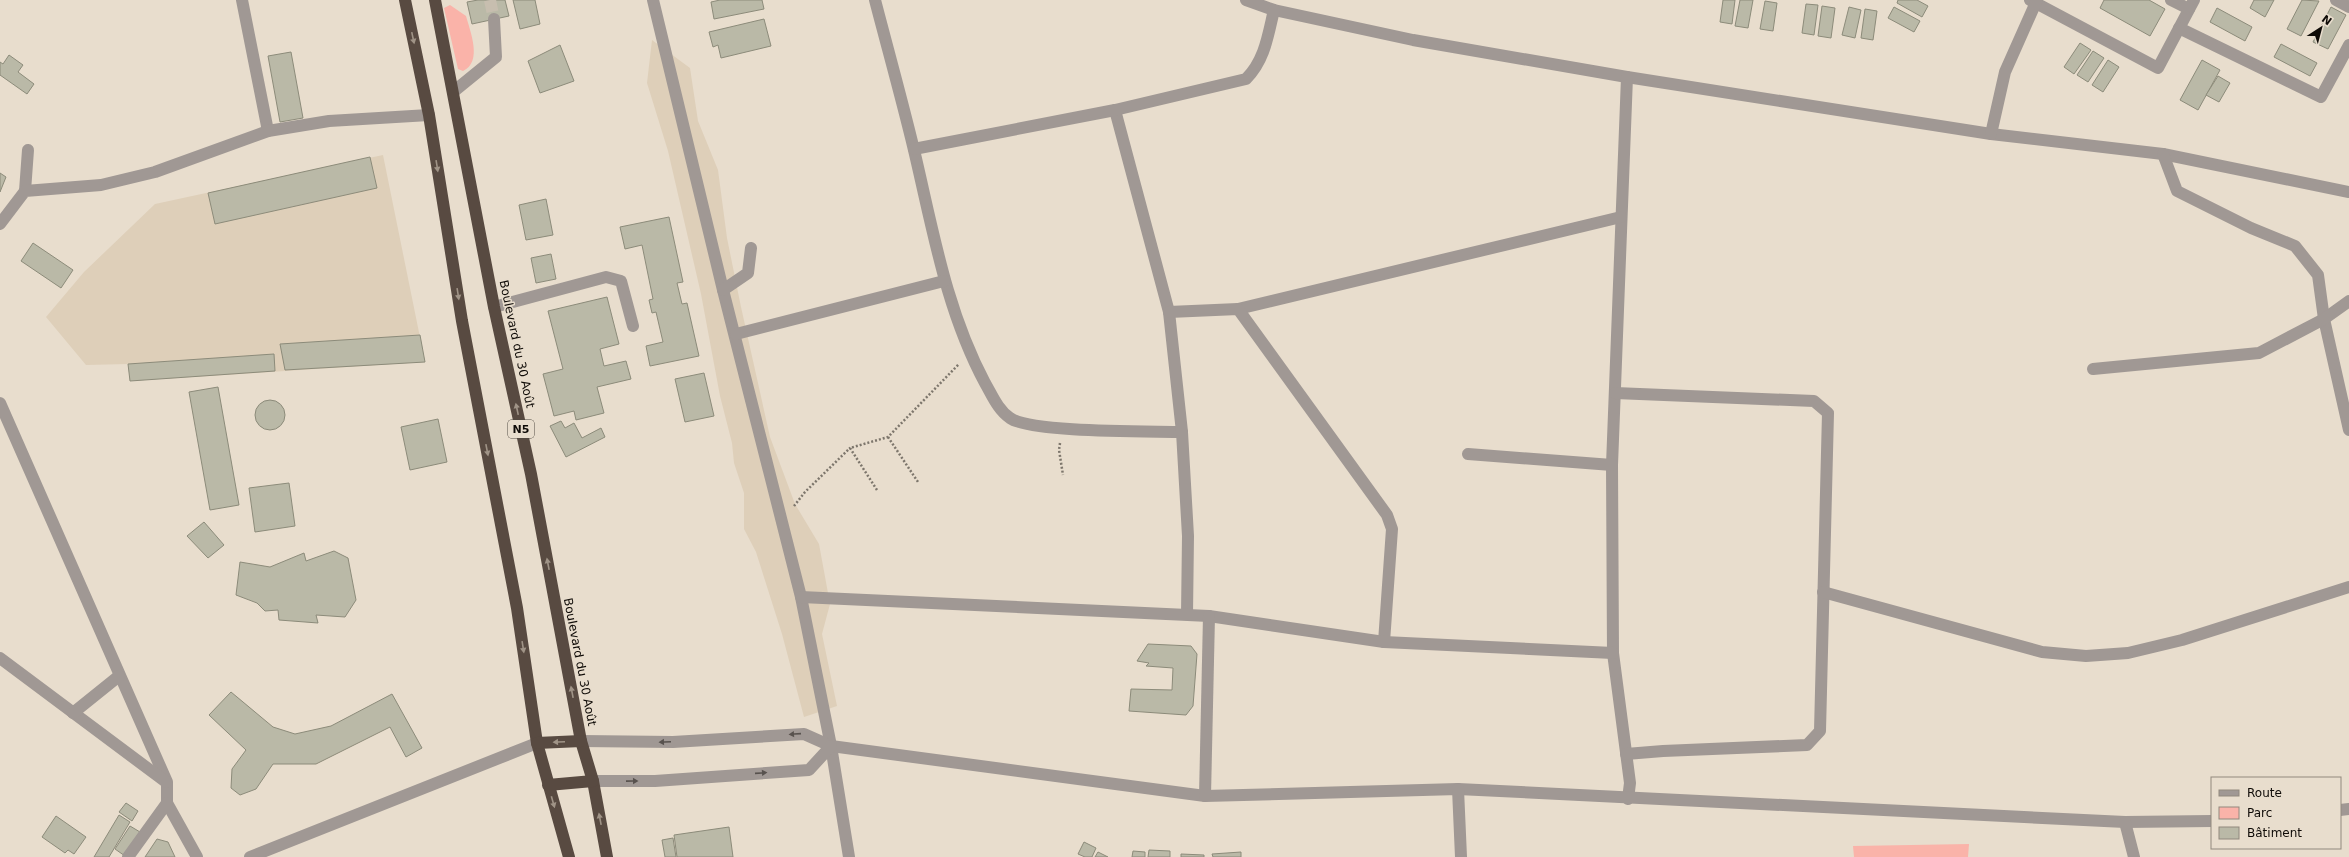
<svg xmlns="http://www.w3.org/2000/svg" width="2349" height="857" font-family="'DejaVu Sans',sans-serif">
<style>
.built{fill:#decfb9}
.green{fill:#fab3a9}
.building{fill:#bab9a7;stroke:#8c8b7a}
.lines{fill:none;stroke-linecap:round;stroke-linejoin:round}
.minor-tunnel{stroke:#c7beaf;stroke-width:12;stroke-dasharray:12 6;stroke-linecap:butt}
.path{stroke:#7d766c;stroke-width:2.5;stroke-dasharray:2 2;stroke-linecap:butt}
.minor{stroke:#a09894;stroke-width:12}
.highway{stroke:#584a41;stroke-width:12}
.oneway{fill:#a09487}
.oneway2{fill:#58524e}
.labels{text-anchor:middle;stroke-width:3;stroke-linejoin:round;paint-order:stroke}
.shield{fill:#e8ddcd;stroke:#504a42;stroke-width:1}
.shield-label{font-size:11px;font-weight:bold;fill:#0f0b07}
.street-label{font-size:12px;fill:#0f0b07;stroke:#e8ddcd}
</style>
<rect width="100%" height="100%" fill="#e8ddcd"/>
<!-- built -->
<g class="built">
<polygon points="652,40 690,68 698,121 718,170 727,238 741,307 770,437 795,504 819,544 830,604 822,634 837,706 804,717 782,634 756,552 744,529 744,493 734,463 732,443 720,396 701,294 668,151 647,83"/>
<polygon points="383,155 425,362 130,381 128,364 86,365 46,317 84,272 155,204"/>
</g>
<!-- green -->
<g class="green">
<path d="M450,5L466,16C470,31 483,62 463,71L458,69L444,8Z"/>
<polygon points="1969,844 1968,857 1854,857 1853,846"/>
</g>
<!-- building -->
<g class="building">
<polygon points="478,0 505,0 509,16 472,24 467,2"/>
<polygon points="513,0 535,0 540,24 520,29"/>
<polygon points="720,0 762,0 764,9 714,19 711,2"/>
<polygon points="1723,0 1735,0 1732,24 1720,22"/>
<polygon points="1740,0 1753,0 1748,28 1735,26"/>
<polygon points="1898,0 1917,0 1928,6 1922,17 1897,3"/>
<polygon points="2104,0 2149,0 2165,9 2150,36 2100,8"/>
<polygon points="2254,0 2274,0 2265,17 2250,8"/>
<polygon points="2302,0 2319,1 2301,36 2287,29"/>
<polygon points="1765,1 1777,3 1773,31 1760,29"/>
<polygon points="1806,4 1818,5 1814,35 1802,33"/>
<polygon points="1822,6 1835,8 1831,38 1818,36"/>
<polygon points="1849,7 1861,10 1855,38 1842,35"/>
<polygon points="1894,7 1920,21 1914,32 1888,18"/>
<polygon points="2331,7 2346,15 2328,49 2313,42"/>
<polygon points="2217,8 2252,27 2245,41 2210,22"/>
<polygon points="1865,9 1877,11 1873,40 1861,38"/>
<polygon points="764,19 771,46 721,58 718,45 713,47 709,32"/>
<polygon points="2080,43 2091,50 2074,74 2064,67"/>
<polygon points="2281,44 2317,63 2310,76 2274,57"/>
<polygon points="560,45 574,81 540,93 528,61"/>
<polygon points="2093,51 2104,58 2088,82 2077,75"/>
<polygon points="291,52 303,118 280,122 268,56"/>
<polygon points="9,55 23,65 18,72 34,84 27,94 0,75 0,62 3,64"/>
<polygon points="2108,60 2119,67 2103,92 2092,85"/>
<polygon points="2202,60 2220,70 2198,110 2180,100"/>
<polygon points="2218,76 2230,83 2219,102 2206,95"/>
<polygon points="370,157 377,188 215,224 208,193"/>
<polygon points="0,173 6,177 0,192"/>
<polygon points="546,199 553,235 526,240 519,205"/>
<polygon points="669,217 683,282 677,283 682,304 687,303 699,356 650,366 646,346 663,342 656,312 652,313 649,300 653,299 642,245 625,249 620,227"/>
<polygon points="33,243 73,270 61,288 21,261"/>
<polygon points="551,254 556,279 536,283 531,258"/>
<polygon points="607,297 619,344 600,349 604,366 626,361 631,379 597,387 604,413 576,420 574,411 554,416 543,374 563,369 548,311"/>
<polygon points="420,335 425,362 285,370 280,344"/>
<polygon points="274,354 275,371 130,381 128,364"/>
<polygon points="704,373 714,416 685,422 675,379"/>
<polygon points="218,387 239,505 210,510 189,392"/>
<circle cx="270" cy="415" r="15"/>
<polygon points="438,419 447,462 410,470 401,427"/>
<polygon points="561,421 565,428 574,423 582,438 601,428 605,437 566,457 550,426"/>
<polygon points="289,483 295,526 255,532 249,488"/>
<polygon points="204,522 224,545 208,558 187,536"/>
<polygon points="334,551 348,558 356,600 345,617 316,615 318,623 279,620 278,610 265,611 257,603 236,595 240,562 270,567 304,553 306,561"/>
<polygon points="1148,644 1191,646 1197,654 1193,706 1186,715 1129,711 1131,689 1172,690 1173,668 1146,666 1149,663 1137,661"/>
<polygon points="231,692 273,727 295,734 331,726 392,694 422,748 406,757 390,727 316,764 273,764 256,789 240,795 231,788 232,769 246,750 209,715"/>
<polygon points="126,803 138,811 132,821 119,812"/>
<polygon points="119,815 130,822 109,857 94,857"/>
<polygon points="56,816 86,837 74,854 68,850 65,853 42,837"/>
<polygon points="130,826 140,832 125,856 115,849"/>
<polygon points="729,827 733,857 677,857 674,835"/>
<polygon points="673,838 676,857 665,857 662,840"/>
<polygon points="157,839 168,842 175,857 145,857"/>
<polygon points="1084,842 1096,848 1092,857 1085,857 1078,854"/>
<polygon points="1149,850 1170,851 1170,857 1148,857"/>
<polygon points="1133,851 1145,852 1145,857 1132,857"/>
<polygon points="1098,852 1108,857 1095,857"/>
<polygon points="1241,852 1241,857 1213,857 1212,854"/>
<polygon points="1181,854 1204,855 1204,857 1181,857"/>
</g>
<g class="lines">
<!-- minor-tunnel -->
<polyline class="minor-tunnel" points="490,0 494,19"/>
<!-- path -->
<g class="path">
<polyline points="888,437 918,482"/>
<polyline points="1060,443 1059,450 1063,475"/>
<polyline points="877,490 850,448 888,437 959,364"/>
<polyline points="794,506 805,492 850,448"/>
</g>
<!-- minor -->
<g class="minor">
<polyline points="242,0 268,131"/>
<polyline points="653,0 723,290 801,597 831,746 849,857"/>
<path d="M875,0C888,50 902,100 914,150C933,230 946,310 985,383C992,395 998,410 1010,418C1031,433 1150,431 1182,432"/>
<polyline points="1246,0 1274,10 1413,40 1627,77 1991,134 2163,154 2349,192"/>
<polyline points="2030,0 2158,68 2194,0"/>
<polyline points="2171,0 2189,9"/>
<polyline points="2336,0 2349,7"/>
<polyline points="2179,28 2321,97 2349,45"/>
<polyline points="1627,77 1612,465 1613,653 1630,783 1628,799"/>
<polyline points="453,92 496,57 494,19"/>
<polyline points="1115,110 1169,312 1182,432 1188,536 1187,614"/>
<polyline points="1991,134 2005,72 2037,0"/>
<path d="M914,149L1115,110L1246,79C1265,60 1268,35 1274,10"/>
<polyline points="2163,154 2177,191 2251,228 2295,246 2318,275 2324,319 2349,430"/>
<polyline points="25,191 28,150"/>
<polyline points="0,224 25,191 101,185 155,172 268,131 329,121 429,115"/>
<polyline points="723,290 748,273 751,248"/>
<polyline points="494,307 606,277 621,281 633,326"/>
<polyline points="1238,309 1621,217"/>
<polyline points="1169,312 1238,309 1387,515 1392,529 1384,642"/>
<polyline points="736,334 944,281"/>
<polyline points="2093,369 2259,353 2324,319 2349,301"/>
<polyline points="1615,393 1814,401 1828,413 1820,731 1807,745 1663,751 1626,754"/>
<polyline points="0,403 167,782 167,803 197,857"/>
<polyline points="1468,454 1612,465"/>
<polyline points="1823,592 2042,652 2086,656 2128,653 2182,640 2349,587"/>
<polyline points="801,597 1209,616 1384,642 1613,653"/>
<polyline points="0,658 166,782"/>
<polyline points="73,713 119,676"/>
<polyline points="581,741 673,742 804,734 831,746 1205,796 1458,789 2125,822 2212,821"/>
<polyline points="593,781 655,781 809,770 831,746"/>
<polyline points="1458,789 1461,857"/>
<polyline points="1205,796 1209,616"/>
<polyline points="2340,810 2349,809"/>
<polyline points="2125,822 2134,857"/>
<polyline points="128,857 167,803"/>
<polyline points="250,857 537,743"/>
</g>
<!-- highway -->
<g class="highway">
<polyline points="405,0 429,115 462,321 517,608 537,743 569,857"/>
<polyline points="435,0 494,307 531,474 581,741 593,781 607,857"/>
<polyline points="537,743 581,741"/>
<polyline points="548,785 593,781"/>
</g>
</g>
<!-- one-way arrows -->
<defs><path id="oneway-solid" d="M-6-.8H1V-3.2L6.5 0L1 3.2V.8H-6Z"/></defs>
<g class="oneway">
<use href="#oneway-solid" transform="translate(413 38) rotate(78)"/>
<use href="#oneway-solid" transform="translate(437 166) rotate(81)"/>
<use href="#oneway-solid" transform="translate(458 294) rotate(81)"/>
<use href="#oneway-solid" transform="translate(517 409) rotate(-102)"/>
<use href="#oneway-solid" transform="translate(487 450) rotate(79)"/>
<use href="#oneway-solid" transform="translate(548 564) rotate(-101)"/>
<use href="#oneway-solid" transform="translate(523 647) rotate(81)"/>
<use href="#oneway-solid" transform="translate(572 692) rotate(-101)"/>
<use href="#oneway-solid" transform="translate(559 742) rotate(177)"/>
<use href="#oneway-solid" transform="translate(553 802) rotate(74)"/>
<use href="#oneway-solid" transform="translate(600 819) rotate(-101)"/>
</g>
<g class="oneway2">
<use href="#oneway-solid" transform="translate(795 734) rotate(176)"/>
<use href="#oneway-solid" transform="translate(665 742) rotate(178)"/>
<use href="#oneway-solid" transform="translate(761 773) rotate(-4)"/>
<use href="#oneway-solid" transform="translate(632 781) rotate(-1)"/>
</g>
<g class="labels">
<!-- shield labels -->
<rect class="shield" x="508" y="420" width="26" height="18" rx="3"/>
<g class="shield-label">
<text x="521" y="433">N5</text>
</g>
<!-- street labels -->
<g class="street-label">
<text transform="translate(517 344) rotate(78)" y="4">Boulevard du 30 Août</text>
<text transform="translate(580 662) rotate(79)" y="4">Boulevard du 30 Août</text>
</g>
</g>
<!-- legend -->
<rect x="2211" y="777" width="130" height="72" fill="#e8ddcd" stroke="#91897e"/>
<rect x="2219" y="790" width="20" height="6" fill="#a09894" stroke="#91897e"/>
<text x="2247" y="797" font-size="12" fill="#0f0b07">Route</text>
<rect x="2219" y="807" width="20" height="12" fill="#fab3a9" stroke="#91897e"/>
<text x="2247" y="817" font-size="12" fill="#0f0b07">Parc</text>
<rect x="2219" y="827" width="20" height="12" fill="#bab9a7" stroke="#91897e"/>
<text x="2247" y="837" font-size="12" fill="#0f0b07">Bâtiment</text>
<!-- north arrow -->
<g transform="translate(2321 28) rotate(36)" stroke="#e8ddcd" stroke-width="3" paint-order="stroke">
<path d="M0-3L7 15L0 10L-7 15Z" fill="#0f0b07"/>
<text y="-6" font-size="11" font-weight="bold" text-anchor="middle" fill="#0f0b07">N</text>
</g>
</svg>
